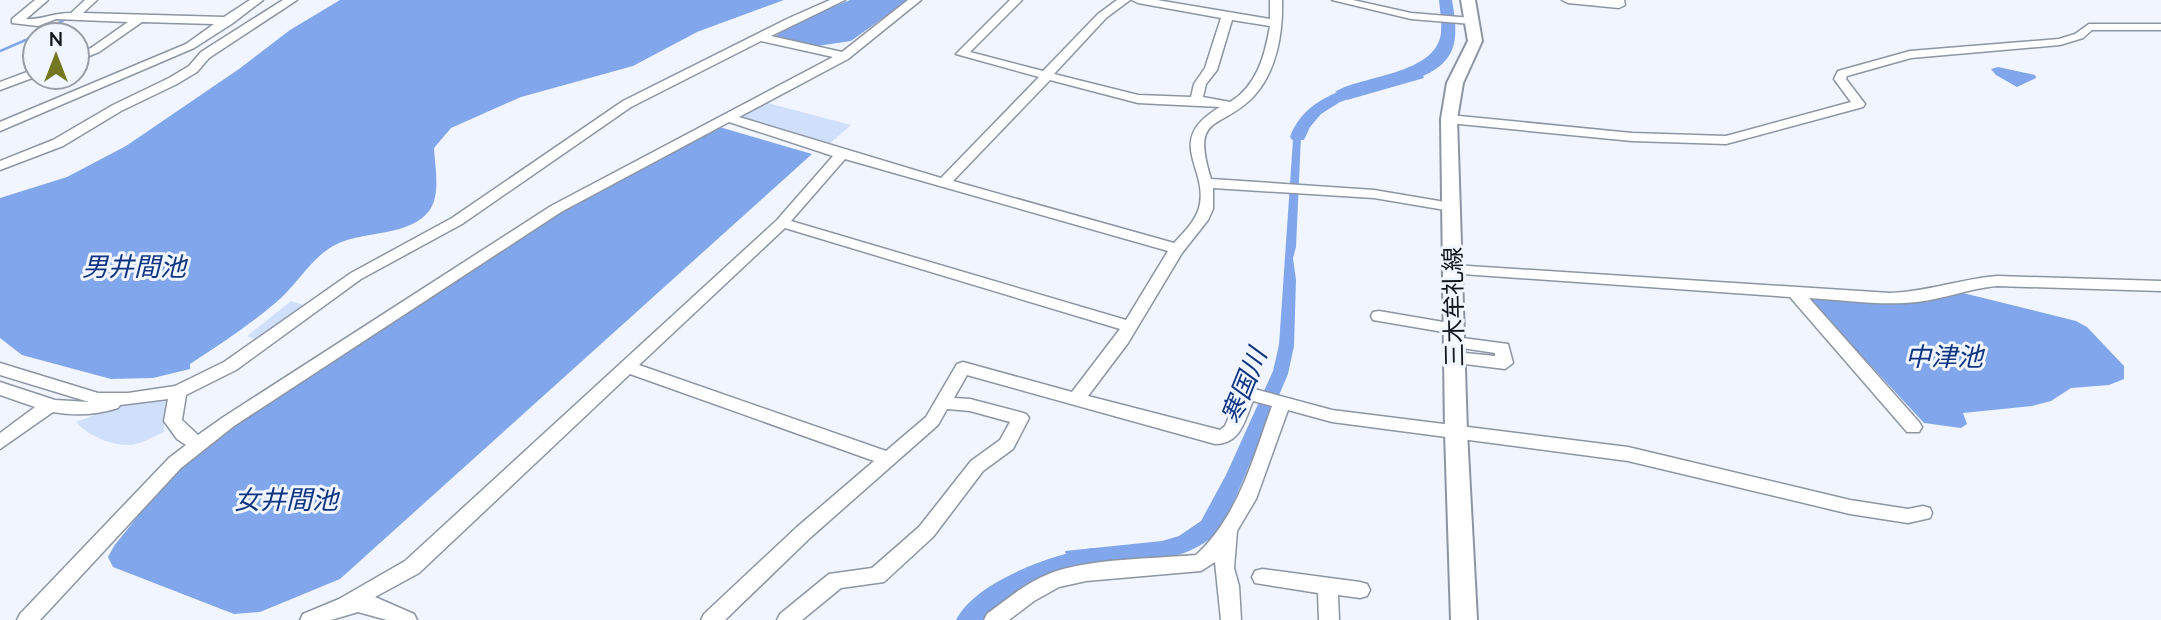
<svg xmlns="http://www.w3.org/2000/svg" width="2161" height="620" font-family="Mulish,'Noto Sans JP',sans-serif">
<style>
.green{fill:#d0dffc}
.water{fill:#81a6eb}
.lines{fill:none;stroke-linecap:round;stroke-linejoin:round}
.stream{stroke:#81a6eb;stroke-width:2.5}
.river{fill:#81a6eb;fill-rule:evenodd}
.minor-casing{stroke:#8d95a3;stroke-width:3}
.major-casing{stroke:#8d95a3;stroke-width:4}
.minor{fill:#fff;fill-rule:evenodd}
.major{fill:#fff;fill-rule:evenodd}
.labels{text-anchor:middle;stroke-width:6;stroke-linejoin:round;paint-order:stroke}
.street-label{font-size:24px;fill:#13161b;stroke:#f0f5ff}
.water-label{font-size:26px;font-style:italic;fill:#0e3482;stroke:#f0f5ff}
</style>
<rect width="100%" height="100%" fill="#f0f5ff"/>
<!-- green -->
<g class="green">
<polygon points="760,101 851,125 828,145 729,117"/>
<polygon points="291,301 310,307 261,342 247,336"/>
<path d="M163,397L166,400L164,432C153,437 138,446 126,445C110,445 86,434 76,422L129,402Z"/>
</g>
<!-- water -->
<g class="water">
<path d="M340,0H784L697,32L633,66L521,97L451,128L434,148C435,167 441,195 429,211C410,236 366,231 339,243C314,254 301,279 281,298C253,323 222,343 190,364V369L153,378L111,379L22,355L0,338V198L67,177L126,146L239,69L290,30Z"/>
<polygon points="850,0 908,0 851,41 817,46 774,37 801,19"/>
<path d="M1439,0H1452C1458,35 1460,60 1423,76L1424,78L1347,100L1343,95L1335,92C1362,75 1436,75 1441,33C1442,22 1440,11 1439,0Z"/>
<polygon points="1998,67 2035,75 2036,78 2017,87 1996,75 1991,69"/>
<path d="M1310,116L1301,136L1296,247L1293,258L1296,280L1294,346L1288,374L1223,527C1186,568 1121,564 1070,570L1065,551L1162,541L1179,536L1201,521L1226,475L1273,371L1279,345L1293,140C1296,129 1297,118 1310,116Z"/>
<polygon points="716,126 812,154 340,579 260,612 234,614 113,567 108,557 114,546 161,487 207,440 555,212"/>
<path d="M1963,293L2076,321L2087,327L2124,366V379L2109,385L2071,388L2051,401L2032,406L1963,413L1967,424L1961,428L1924,423L1809,299C1860,302 1913,308 1963,293Z"/>
</g>
<g class="lines">
<!-- stream -->
<g class="stream">
<polyline points="36,35 66,19 87,0"/>
<polyline points="0,51 35,36"/>
</g>
<!-- river -->
<g class="river">
<path d="M1366,83L1374,88L1371,91L1340,102L1321,114L1310,127L1304,140H1292L1290,137C1302,104 1334,91 1366,83Z"/>
<path d="M1092,548L1100,551L1104,558L1100,565L1050,578L1019,594L986,620H956C975,582 1052,554 1092,548Z"/>
</g>
<!-- minor casing -->
<g class="minor-casing">
<g id="minor">
<path d="M35,0H48L26,19C41,20 53,13 71,13L85,0H97L83,13L224,17L250,0H263L233,23L194,48L0,131V122L186,44L214,24L142,22L99,52L77,61V53L91,48L128,22L56,19L38,26L12,23V19Z"/>
<polygon points="283,0 297,0 209,58 197,72 177,84 121,111 63,146 0,170 0,161 53,140 113,105 169,78 189,66 201,52"/>
<path d="M830,0H845L771,36L842,52L908,0H921L848,59L739,117L941,178L1039,77L956,54L1010,0H1022L970,52L1043,71L1098,14L1117,0H1130L1106,18L1054,74L1138,95L1191,97L1194,84L1205,68L1221,18L1138,3L1132,0H1157L1270,19V0H1282C1283,32 1277,71 1254,96C1221,131 1190,112 1211,179L1374,190L1451,203L1458,207L1451,211L1374,198L1213,188V209L1208,220L1182,253L1128,343L1088,396L1220,430L1225,426L1241,389L1247,387L1332,410L1628,447L1850,500L1908,509L1923,506L1930,508L1932,513L1930,518L1908,523L1850,514L1628,461L1332,422L1288,410L1256,499L1237,531L1234,568L1239,586L1241,620H1221L1215,562L1201,571L1086,581L1059,587L1034,601L1009,620H984L987,614C1007,599 1027,582 1051,573C1093,558 1151,559 1196,555C1238,517 1253,458 1272,406L1253,401C1244,421 1241,444 1215,444L967,375L954,398L970,399L1020,412L1026,414L1029,418L1013,449L983,471L933,537L884,582L841,588L802,620H777L780,614L829,574L872,568L919,527L971,461L1000,440L1010,422L970,411L947,409L938,425L811,537L725,620H701L704,614L797,527L874,461L630,374L419,573L375,597L414,614L417,620H387L358,612L331,620H300L303,614L339,599L405,561L777,220L833,156L729,122L561,212L234,426L181,468L40,620H17L20,614L169,458L186,445L177,439L164,421L168,399L120,405L118,408C96,415 76,416 53,412L0,449V433L35,407L0,395V382L55,400L89,402L0,375V363L98,393H128L175,386L224,362L351,273L452,218L623,101L789,18ZM1232,20L1270,26C1265,55 1257,86 1230,102L1203,97L1206,84L1217,70ZM761,41L833,57L551,206L222,418L198,435L182,420L186,395L236,370L361,279L462,224L631,107ZM1050,80L1138,103L1220,107C1162,141 1210,168 1199,208C1195,222 1183,233 1174,243L953,181ZM845,159L1168,251L1126,320L791,221ZM785,228L1120,329L1072,392L963,362L957,364L926,417L886,451L639,365Z"/>
<polygon points="1332,0 1353,0 1411,13 1472,18 1478,21 1472,24 1411,19"/>
<polygon points="1562,0 1624,0 1625,5 1619,8 1568,3"/>
<polygon points="2089,24 2161,24 2161,30 2092,30 2083,38 2060,45 1911,58 1847,76 1846,79 1865,104 1863,107 1726,144 1632,141 1449,123 1443,119 1449,115 1632,133 1726,136 1851,102 1834,79 1838,71 1910,51 2059,39 2075,34"/>
<polygon points="35,69 35,77 0,90 0,82"/>
<path d="M1453,265L1890,293C1927,292 1960,279 1997,276L2161,281V291L1997,286C1970,288 1944,299 1917,302C1882,306 1844,300 1809,298L1919,422L1922,427L1919,432H1907L1790,297L1448,273L1445,270Z"/>
<polygon points="1379,311 1455,324 1463,329 1455,334 1373,320 1371,316 1373,312"/>
<polygon points="1455,337 1508,344 1513,363 1505,369 1449,362 1447,358 1455,352 1495,356 1495,353 1449,346 1447,342 1449,338"/>
<polygon points="1262,569 1360,582 1367,584 1370,590 1367,596 1360,598 1338,595 1339,620 1319,620 1318,593 1255,583 1252,577 1255,571"/>
</g>
</g>
<!-- major casing -->
<g class="major-casing">
<polygon id="major" points="1461,0 1475,0 1482,41 1463,83 1457,119 1467,432 1477,620 1451,620 1445,432 1441,119 1447,83 1468,41"/>
</g>
<!-- minor -->
<use href="#minor" class="minor"/>
<!-- major -->
<use href="#major" class="major"/>
</g>
<g class="labels">
<!-- street labels -->
<g class="street-label">
<text transform="translate(1454 307) rotate(-91)" y="8">三木牟礼線</text>
</g>
<!-- water labels -->
<g class="water-label">
<text x="134" y="276">男井間池</text>
<text x="1944" y="366">中津池</text>
<text transform="translate(1244 386) rotate(-68)" y="9">寒国川</text>
<text x="286" y="509">女井間池</text>
</g>
</g>
<!-- north arrow -->
<g transform="translate(56 56)"><circle r="33" fill="#f0f5ff" stroke="#989ca4" stroke-width="2"/>
<path d="M0-5L12 26L0 18L-12 26Z" fill="#737720"/>
<text y="-10" font-size="19" font-weight="bold" text-anchor="middle" fill="#13161b">N</text>
</g>
</svg>
